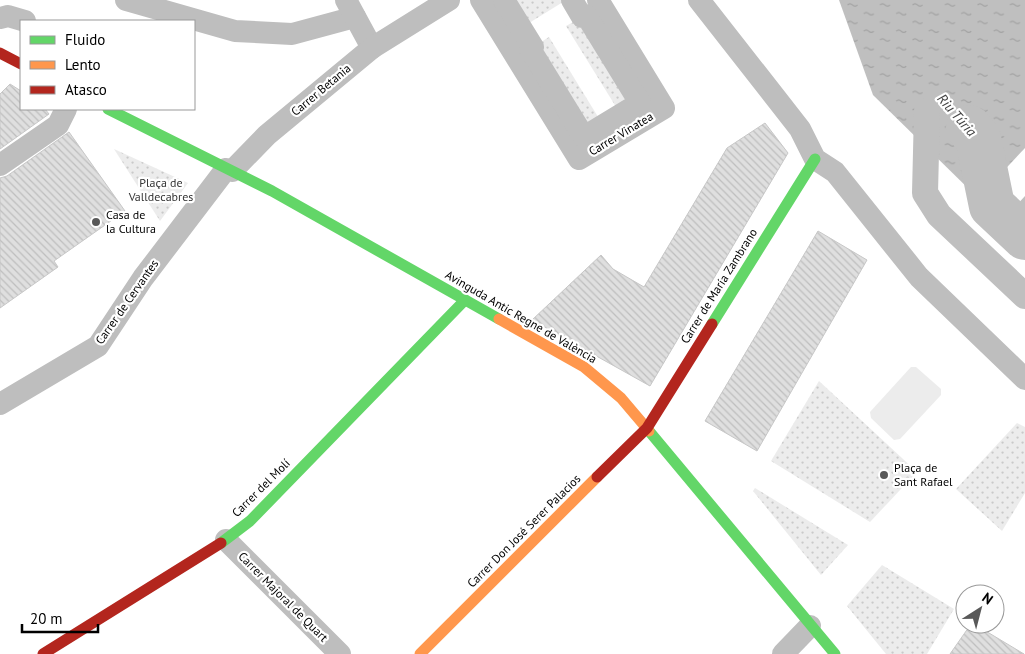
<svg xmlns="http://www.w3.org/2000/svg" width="1025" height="654" font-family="'PT Sans',sans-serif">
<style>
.grass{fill:url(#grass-dots)}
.pitch{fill:#ececec}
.water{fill:url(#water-ripples)}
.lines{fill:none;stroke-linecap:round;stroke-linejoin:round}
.canal{stroke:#bfbfbf;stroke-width:26}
.river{stroke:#bfbfbf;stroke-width:46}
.building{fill:url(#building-back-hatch);stroke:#c7c7c7}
.street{stroke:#bebebe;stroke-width:22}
.fast{stroke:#63d668;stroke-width:11}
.slow{stroke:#ff974d;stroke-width:11}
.jam{stroke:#b3261e;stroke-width:11}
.poi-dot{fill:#595959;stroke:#fff;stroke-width:2}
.labels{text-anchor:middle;stroke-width:4.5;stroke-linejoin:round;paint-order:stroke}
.street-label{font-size:12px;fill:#000;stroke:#fff}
.park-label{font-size:12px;fill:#333;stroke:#fff}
.poi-label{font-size:12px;fill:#000;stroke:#fff;text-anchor:start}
.water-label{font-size:14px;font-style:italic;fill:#444;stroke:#fff}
</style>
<defs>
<pattern id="grass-dots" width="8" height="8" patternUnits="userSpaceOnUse" patternTransform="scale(1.25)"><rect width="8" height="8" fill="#ececec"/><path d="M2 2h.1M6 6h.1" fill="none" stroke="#c9c9c9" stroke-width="1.8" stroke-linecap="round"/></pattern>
<pattern id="water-ripples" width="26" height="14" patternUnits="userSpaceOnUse" patternTransform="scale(1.25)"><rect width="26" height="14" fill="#bfbfbf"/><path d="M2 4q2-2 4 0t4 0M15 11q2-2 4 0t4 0" fill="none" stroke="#a2a2a2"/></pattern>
<pattern id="building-back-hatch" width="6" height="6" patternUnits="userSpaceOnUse" patternTransform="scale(1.25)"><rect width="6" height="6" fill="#dfdfdf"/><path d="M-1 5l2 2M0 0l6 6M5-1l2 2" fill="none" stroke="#bebebe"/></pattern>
</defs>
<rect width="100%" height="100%" fill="#fff"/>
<!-- grass -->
<g class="grass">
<polygon points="504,0 562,0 563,2 521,28"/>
<polygon points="586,15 640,103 621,115 566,26"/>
<polygon points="549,37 603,125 584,137 530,49"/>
<polygon points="114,149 188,183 160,221"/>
<polygon points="819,381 917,472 870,522 771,461"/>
<polygon points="1017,423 1025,427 1025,493 1002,531 956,489"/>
<polygon points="755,488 848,545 821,575 753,491"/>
<polygon points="882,565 954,609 927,654 886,654 847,606"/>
</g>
<!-- pitch -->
<polygon class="pitch" points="911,367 916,367 941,389 941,395 900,439 894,440 871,418 870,412"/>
<!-- water -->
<g class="water">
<polygon points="839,0 1025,0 1025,148 978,198 873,95"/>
<polygon points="1025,196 1025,246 988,211 996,201 1015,217 1019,212 1014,208"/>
</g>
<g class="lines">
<!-- canal -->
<polyline class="canal" points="927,111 925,193 939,215 1025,296"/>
<!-- river -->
<polyline class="river" points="969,128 978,138 992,206 1025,237"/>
</g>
<!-- building -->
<g class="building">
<polygon points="10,84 21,91 21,109 45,109 49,114 0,149 0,94"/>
<polygon points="765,123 788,153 650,386 532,320 601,255 613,269 644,287 727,148"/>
<polygon points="69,132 125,211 54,261 58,267 0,308 0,178 7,176"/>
<polygon points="818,231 867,260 757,451 705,421"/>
<polygon points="971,624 974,624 1024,654 950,654"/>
</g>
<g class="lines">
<!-- street -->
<g class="street">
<polyline points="126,0 235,31 292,34 355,17"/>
<polyline points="346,0 372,48"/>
<polyline points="481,0 579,159 664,108 598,0"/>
<polyline points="504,0 533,47 530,49 584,137 640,103 586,15 582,17 572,0"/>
<polyline points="699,0 800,129 815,159 835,172 919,277 1025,379"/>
<polyline points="0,18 8,16 25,21"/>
<polyline points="0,165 58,125 66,109"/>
<polyline points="232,171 267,135 372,48 449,0"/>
<polyline points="0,404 98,346 143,278 226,169"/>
<polyline points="226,540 340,654"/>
<polyline points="783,654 810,626"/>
</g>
<!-- fast -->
<g class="fast">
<polyline points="108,109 272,191 499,319"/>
<polyline points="712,324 815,159"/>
<polyline points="649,431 835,654"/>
<polyline points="221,543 250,521 465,300"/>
</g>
<!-- slow -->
<g class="slow">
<polyline points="499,319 584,367 621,398 649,431"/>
<polyline points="420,654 597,477"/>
</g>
<!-- jam -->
<g class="jam">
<polyline points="0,53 21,64"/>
<polyline points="597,477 647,428 712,324"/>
<polyline points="43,654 221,543"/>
</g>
</g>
<!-- markers -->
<g class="poi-dot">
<circle cx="96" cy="222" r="5"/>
<circle cx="884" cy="475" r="5"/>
</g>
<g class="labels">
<!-- street labels -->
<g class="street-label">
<text transform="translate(321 90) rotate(-40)" y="4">Carrer Betania</text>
<text transform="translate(621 134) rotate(-31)" y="4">Carrer Vinatea</text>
<text transform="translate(719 286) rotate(-58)" y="4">Carrer de María Zambrano</text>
<text transform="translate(127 302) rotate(-55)" y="4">Carrer de Cervantes</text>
<text transform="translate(521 317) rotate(30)" y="4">Avinguda Antic Regne de València</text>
<text transform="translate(261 488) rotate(-45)" y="4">Carrer del Molí</text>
<text transform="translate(524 531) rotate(-45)" y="4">Carrer Don José Serer Palacios</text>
<text transform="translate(283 597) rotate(45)" y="4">Carrer Majoral de Quart</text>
</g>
<!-- park labels -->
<g class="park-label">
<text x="161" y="187">Plaça de<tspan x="161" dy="14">Valldecabres</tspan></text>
</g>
<!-- poi labels -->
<g class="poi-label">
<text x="106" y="219">Casa de<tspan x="106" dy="14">la Cultura</tspan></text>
<text x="894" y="472">Plaça de<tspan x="894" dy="14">Sant Rafael</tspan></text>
</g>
<!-- water labels -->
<g class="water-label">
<text transform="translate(957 115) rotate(49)" y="5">Riu Túria</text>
</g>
</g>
<!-- legend -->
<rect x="20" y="20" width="175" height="90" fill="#ffffff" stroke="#999999"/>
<rect x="30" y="36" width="25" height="8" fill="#63d668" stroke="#999999"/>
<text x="65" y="45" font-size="15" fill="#000000">Fluido</text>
<rect x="30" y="61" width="25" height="8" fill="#ff974d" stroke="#999999"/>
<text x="65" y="70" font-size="15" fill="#000000">Lento</text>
<rect x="30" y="86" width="25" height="8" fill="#b3261e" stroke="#999999"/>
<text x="65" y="95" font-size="15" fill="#000000">Atasco</text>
<!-- north arrow -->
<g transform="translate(980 609) rotate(36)"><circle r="24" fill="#ffffff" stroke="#999999"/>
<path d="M0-4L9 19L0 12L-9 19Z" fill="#595959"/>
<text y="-8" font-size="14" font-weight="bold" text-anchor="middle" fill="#000000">N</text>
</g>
<!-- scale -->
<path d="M22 624v8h76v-8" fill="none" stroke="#000000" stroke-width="2.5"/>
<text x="30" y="624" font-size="15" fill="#000000" stroke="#ffffff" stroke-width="4" paint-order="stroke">20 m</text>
</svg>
